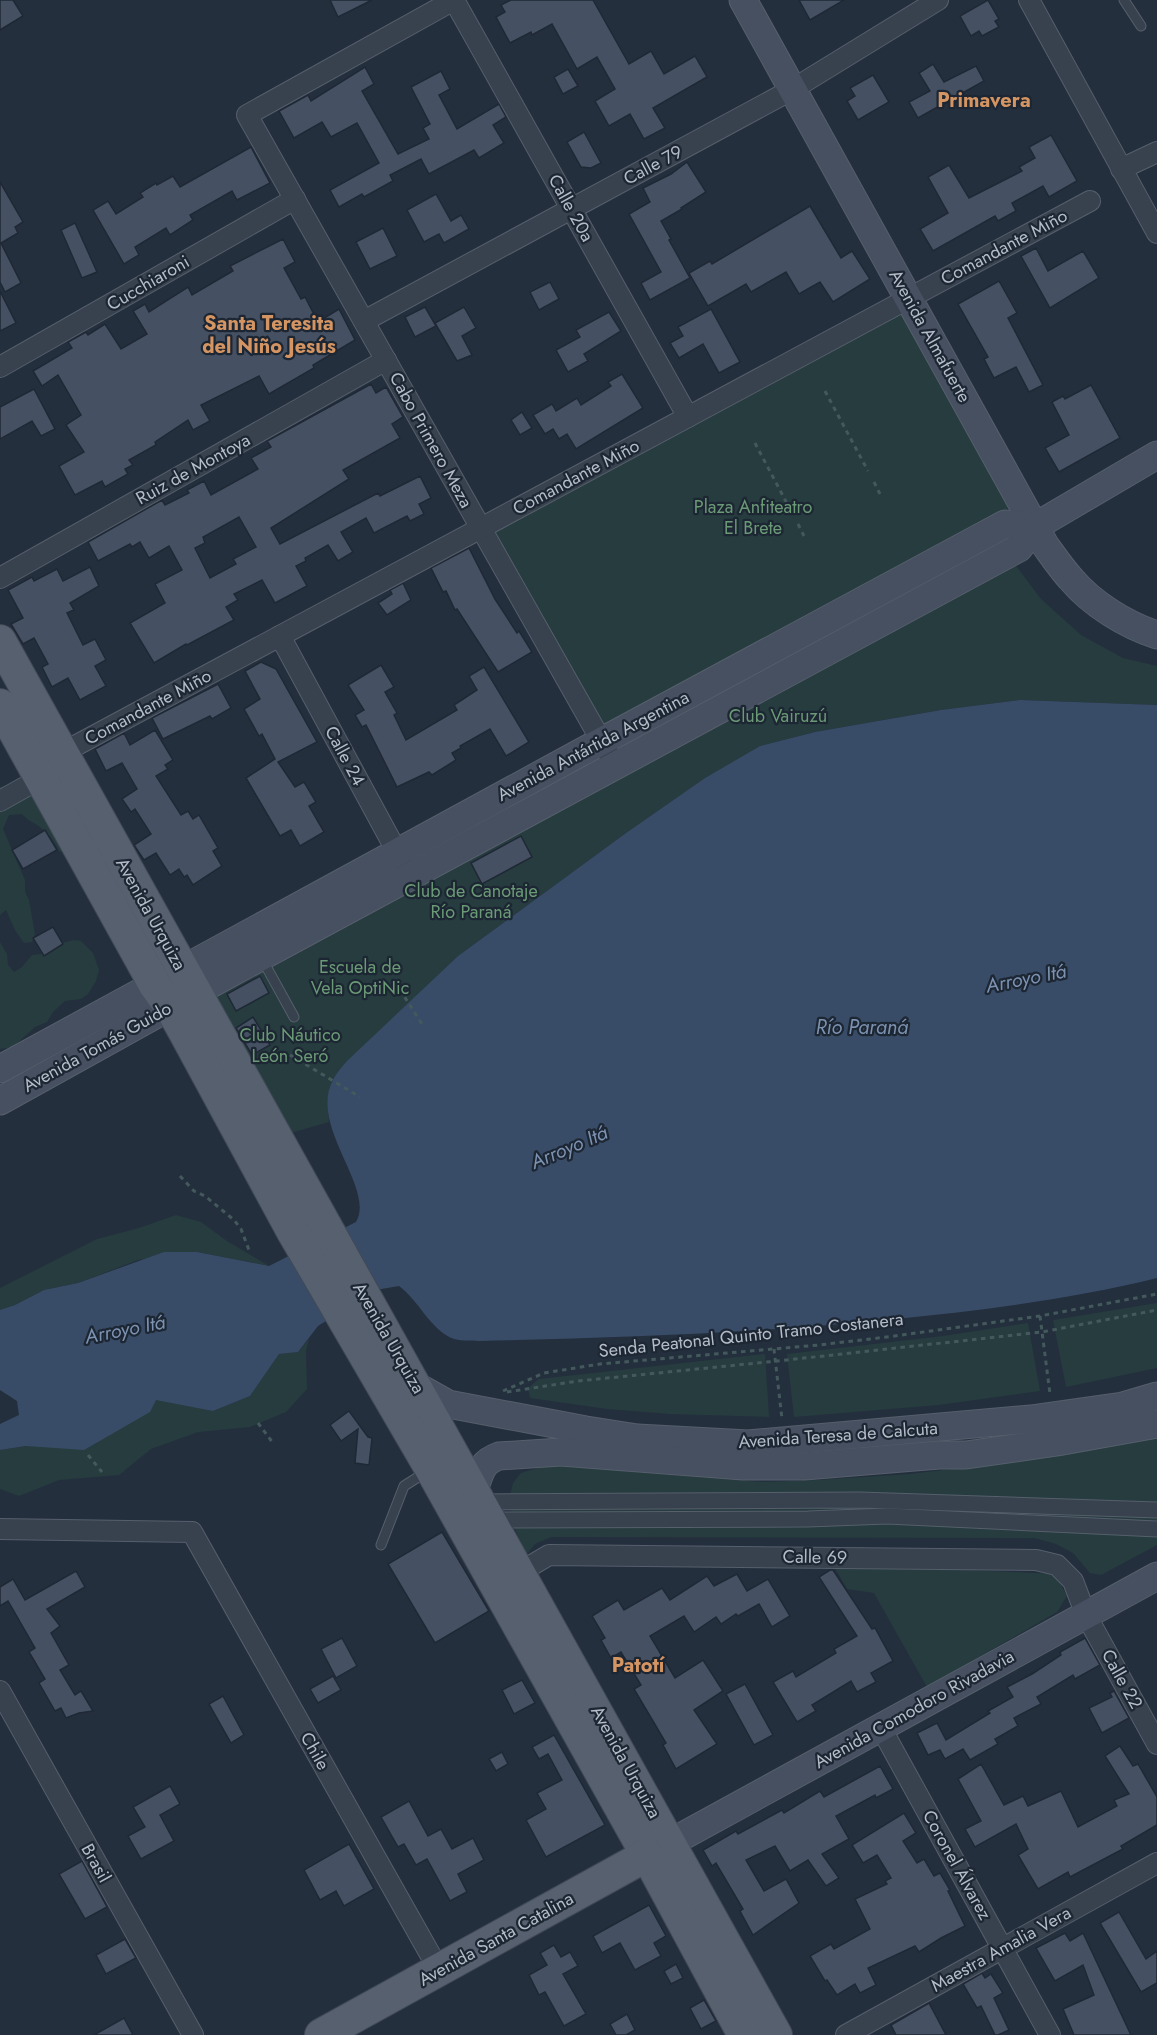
<svg xmlns="http://www.w3.org/2000/svg" width="1157" height="2035" font-family="Jost,sans-serif">
<style>
.green{fill:#263c3f}
.water{fill:#394c67}
.building{fill:#455162;stroke:#1f2835;stroke-width:1.5;fill-rule:evenodd}
.lines{fill:none;stroke-linecap:round;stroke-linejoin:round}
.service-casing{stroke:#565f6c;stroke-width:11}
.pedestrian-casing{stroke:#565f6c;stroke-width:17}
.minor-casing{stroke:#565f6c;stroke-width:22}
.secondary-casing{stroke:#565f6c;stroke-width:29}
.primary-casing{stroke:#414a57;stroke-width:34}
.path{stroke:#44595c;stroke-width:3;stroke-dasharray:4.5 4.5;stroke-linecap:butt}
.service{stroke:#38414e;stroke-width:9}
.pedestrian{stroke:#38414e;stroke-width:15}
.minor{stroke:#38414e;stroke-width:20}
.secondary{stroke:#465061;stroke-width:27}
.primary{stroke:#56606e;stroke-width:32}
.labels{text-anchor:middle;stroke-width:4.5;stroke-linejoin:round;paint-order:stroke}
.street-label{font-size:18px;fill:#b4bcc9;stroke:#1d2633}
.park-label{font-size:18px;fill:#6b9a76;stroke:#1d2633}
.neighbourhood-label{font-size:20px;font-weight:bold;fill:#d59563;stroke:#1d2633}
.water-label{font-size:20px;font-style:italic;fill:#7c92b1;stroke:#1d2633}
</style>
<rect width="100%" height="100%" fill="#242f3e"/>
<!-- green -->
<g class="green">
<polygon points="907,304 1016,504 598,731 490,532"/>
<path d="M1014,563L1041,599L1081,635L1123,658L1157,666V705L1020,700L941,710L815,732L760,746L705,778L626,833L458,956L339,1070C326,1089 327,1100 329,1122L287,1134L217,997L605,787L787,684Z"/>
<path d="M19,781L39,789L67,853L59,851C54,842 50,835 41,828C34,822 29,822 22,814L9,815L3,829L25,880V892L29,900L35,934L32,942L24,943L15,930L6,910L0,915V787Z"/>
<polygon points="74,940 81,941 93,953 99,970 96,981 88,994 81,999 65,1001 53,1012 47,1022 35,1027 13,1047 0,1049 0,942 7,954 8,965 14,972 22,967 32,955 41,954 53,945"/>
<polygon points="176,1215 201,1222 227,1241 269,1266 197,1252 138,1260 78,1283 44,1290 15,1305 0,1310 0,1288 97,1239 139,1228"/>
<polygon points="1157,1303 1157,1368 1066,1387 1053,1320"/>
<polygon points="1028,1323 1040,1391 939,1405 794,1417 787,1354 943,1336"/>
<polygon points="309,1339 306,1351 307,1389 286,1412 250,1427 198,1432 151,1449 119,1475 59,1480 19,1496 0,1489 0,1450 34,1445 156,1400 185,1398 213,1411 250,1396 279,1354 298,1352"/>
<polygon points="765,1354 769,1417 670,1414 607,1409 530,1398 528,1388 539,1379"/>
<polygon points="1157,1437 1157,1545 1101,1575 1090,1573 1073,1553 1056,1544 1034,1538 551,1537 535,1544 526,1555 511,1519 510,1496 513,1483 521,1473 541,1467 564,1464 633,1472 763,1482 817,1480 910,1474 1001,1463"/>
<polygon points="832,1563 1055,1574 1067,1596 1057,1612 927,1687 874,1593 847,1589"/>
</g>
<!-- water -->
<path class="water" d="M1020,700L1157,705V1278C1072,1299 984,1310 896,1319C757,1333 618,1338 479,1341C472,1340 465,1341 459,1340C433,1336 420,1301 399,1286L375,1290L318,1326L298,1352L279,1354L250,1396L213,1411L156,1400L150,1412L84,1450L26,1446L0,1450V1424L19,1415L17,1401L0,1390V1310L15,1305L44,1290L78,1283L164,1252H197L269,1266L356,1222C376,1188 308,1126 333,1080C336,1073 342,1067 347,1061L458,956L626,833L705,778L760,746L815,732L941,710Z"/>
<!-- building -->
<g class="building">
<polygon points="0,0 13,0 23,16 0,30"/>
<polygon points="330,0 372,0 338,17"/>
<polygon points="511,0 593,0 629,64 651,51 664,74 695,56 707,77 653,108 665,128 644,139 630,114 609,126 595,101 615,89 597,57 577,69 552,24 532,35 531,32 510,43 496,17 505,12 501,5"/>
<polygon points="799,0 844,0 810,20"/>
<polygon points="988,0 999,19 995,21 999,27 982,36 979,31 971,36 960,16"/>
<polygon points="933,64 944,82 976,66 984,81 918,118 909,102 930,91 919,73"/>
<polygon points="365,67 374,84 362,91 398,154 429,139 423,128 430,124 411,87 441,71 450,89 439,95 457,129 499,104 506,117 493,125 504,143 479,158 474,150 429,174 421,159 390,175 393,181 364,197 362,194 339,207 330,190 379,163 357,123 331,137 322,122 294,138 279,111 308,95 311,101"/>
<polygon points="568,69 578,86 563,94 554,77"/>
<polygon points="873,75 889,102 858,120 847,101 855,96 850,88"/>
<polygon points="584,132 601,163 591,168 581,167 567,142"/>
<polygon points="1051,135 1077,181 1049,197 1043,186 1012,203 1016,211 998,221 995,216 933,251 920,229 948,213 928,177 949,165 969,198 1022,171 1019,167 1035,158 1029,147"/>
<polygon points="251,147 270,183 237,200 232,191 190,215 193,220 170,235 166,228 135,247 139,255 124,264 93,210 108,201 116,214 143,197 140,193 156,183 157,185 173,176 180,187"/>
<polygon points="687,162 706,192 681,208 682,209 661,221 671,239 669,240 690,278 650,300 641,283 661,272 629,214 650,202 643,188 671,174"/>
<polygon points="0,182 23,222 15,227 18,233 1,243 21,283 5,292 0,282"/>
<polygon points="436,194 451,221 461,215 469,229 444,243 439,234 424,242 407,210"/>
<polygon points="810,206 841,258 852,251 870,279 833,302 820,282 799,294 786,272 751,292 746,284 708,306 689,273 710,261 712,264"/>
<polygon points="75,223 97,272 82,278 61,230"/>
<polygon points="383,228 397,256 370,269 356,242"/>
<polygon points="283,239 295,262 284,268 301,299 305,297 318,322 339,309 355,340 313,365 314,368 269,394 259,376 201,405 210,421 193,430 188,420 155,442 156,445 129,460 133,465 125,469 128,474 105,487 102,481 75,495 59,466 84,452 66,425 81,415 58,375 42,386 33,371 72,348 68,342 86,332 88,335 105,324 121,349 147,334 133,311 145,304 149,312 188,287 192,295 233,271 230,266"/>
<polygon points="1036,248 1048,271 1083,251 1099,278 1050,308 1021,256"/>
<polygon points="999,281 1017,313 1008,318 1043,385 1029,392 1016,367 994,378 984,359 988,357 958,304"/>
<polygon points="550,282 559,299 539,310 530,292"/>
<polygon points="0,291 16,323 0,331"/>
<polygon points="425,307 436,326 415,337 405,317"/>
<polygon points="464,307 476,328 462,336 472,355 457,361 435,323"/>
<polygon points="711,309 740,362 719,373 703,344 679,358 670,343 683,336 678,327"/>
<polygon points="609,312 621,331 584,354 588,361 568,372 556,350 580,337 576,330"/>
<polygon points="622,374 643,408 576,449 567,434 559,439 553,429 545,434 533,415 552,404 556,411 577,398 581,405 611,386 608,382"/>
<path d="M371,384L376,393L386,387L403,417L392,424L400,438L343,470L349,479L271,528L280,544L378,493L380,496L420,476L431,498L419,504L424,514L410,521L407,516L374,533L366,518L341,532L353,552L338,561L328,545L305,558L306,561L296,566L307,586L275,603L262,580L234,594L238,600L226,607L234,620L187,645L186,644L154,663L130,623L165,603L155,584L182,570L169,546L149,558L140,542L132,547L130,544L98,561L88,542L162,500L165,505L189,493L187,490L204,481L211,495L258,469L251,458L271,447L267,441ZM239,517L256,547L233,559L236,564L210,578L195,548L205,543L203,537Z"/>
<polygon points="1091,385 1120,438 1059,472 1045,448 1069,435 1052,402 1063,396 1065,399"/>
<polygon points="34,389 55,429 41,436 32,421 0,439 0,407"/>
<polygon points="522,412 532,428 520,435 511,420"/>
<polygon points="469,548 495,599 517,633 519,631 532,652 498,672 457,609 455,610 446,591 443,592 431,568"/>
<polygon points="90,567 99,586 70,603 74,610 67,613 83,645 95,639 106,660 95,666 106,686 80,700 68,678 52,687 42,667 48,664 34,638 23,644 11,624 23,618 8,590 32,577 34,581 57,569 63,581"/>
<polygon points="403,583 411,600 387,615 378,603 392,594 390,590"/>
<polygon points="261,662 276,669 317,742 278,762 295,787 304,782 316,802 309,806 324,832 300,846 291,830 280,836 246,778 275,759 262,734 259,736 244,709 260,699 245,671"/>
<polygon points="381,665 394,687 385,692 397,713 394,715 406,740 457,710 454,705 477,690 469,676 484,667 529,742 506,756 490,729 460,746 461,748 452,753 456,760 432,775 429,772 397,787 366,725 362,727 355,715 364,710 348,685"/>
<polygon points="218,684 231,708 212,719 210,716 163,739 152,718"/>
<polygon points="155,730 173,760 165,765 168,769 156,776 181,815 188,811 193,819 199,815 218,848 213,851 222,866 193,885 187,875 184,877 179,869 170,875 156,853 144,860 134,845 151,834 135,809 131,812 122,799 137,789 122,763 106,771 95,749 124,733 130,745"/>
<polygon points="45,830 57,850 23,869 12,850"/>
<polygon points="521,836 532,857 482,884 471,863"/>
<polygon points="53,927 63,944 44,956 33,938"/>
<polygon points="260,976 269,993 236,1011 227,994"/>
<polygon points="253,1017 270,1045 252,1055 236,1028"/>
<polygon points="349,1411 368,1437 372,1438 369,1465 355,1463 358,1429 341,1441 330,1425"/>
<polygon points="442,1532 489,1611 435,1643 388,1564"/>
<polygon points="830,1570 833,1570 872,1629 875,1628 893,1661 871,1673 876,1682 857,1692 851,1681 812,1705 816,1711 797,1722 773,1682 793,1671 796,1677 836,1653 834,1649 857,1636 819,1577"/>
<polygon points="76,1571 85,1587 47,1609 60,1626 51,1633 69,1665 60,1670 75,1695 81,1691 93,1711 79,1713 66,1718 61,1708 55,1711 39,1683 45,1679 29,1652 35,1648 8,1601 0,1606 0,1587 13,1579 25,1600"/>
<polygon points="737,1574 747,1591 768,1579 790,1616 772,1627 759,1604 738,1616 736,1614 721,1624 716,1617 694,1632 684,1616 650,1636 675,1678 703,1660 723,1691 694,1710 717,1744 676,1769 663,1745 666,1743 634,1689 641,1685 621,1652 611,1658 601,1640 605,1638 592,1616 618,1600 624,1610 662,1588 670,1600 707,1576 714,1586"/>
<polygon points="342,1638 357,1666 336,1678 321,1649"/>
<polygon points="1085,1638 1100,1665 1075,1679 1073,1675 1037,1697 1041,1704 1014,1718 1018,1726 995,1739 998,1744 970,1760 963,1749 945,1759 940,1750 928,1755 917,1733 937,1723 946,1740 990,1713 988,1711 1013,1697 1007,1687 1032,1674 1061,1655 1060,1652"/>
<polygon points="333,1676 341,1690 318,1703 310,1689"/>
<polygon points="522,1680 535,1703 514,1714 502,1690"/>
<polygon points="745,1684 773,1735 754,1745 726,1694"/>
<polygon points="1114,1691 1129,1718 1102,1733 1089,1708 1112,1697 1110,1693"/>
<polygon points="223,1696 244,1735 231,1743 209,1704"/>
<polygon points="554,1735 605,1825 546,1857 526,1820 546,1809 537,1793 562,1780 548,1754 539,1759 532,1747"/>
<polygon points="1120,1746 1133,1766 1138,1764 1157,1797 1157,1825 1121,1846 1123,1849 1070,1877 1068,1872 1038,1889 1018,1855 1028,1849 1016,1824 975,1847 965,1829 981,1821 958,1779 981,1764 1004,1805 1023,1796 1028,1806 1061,1791 1078,1827 1117,1806 1114,1800 1129,1794 1105,1756"/>
<polygon points="502,1752 508,1764 496,1771 489,1759"/>
<polygon points="880,1766 893,1789 876,1798 875,1795 836,1816 849,1839 822,1854 839,1878 826,1886 808,1860 790,1871 775,1846 746,1860 764,1891 786,1879 799,1903 753,1935 740,1911 743,1909 716,1863 712,1866 703,1850 736,1831 738,1834 782,1810 784,1813 820,1791 824,1797"/>
<polygon points="170,1786 180,1804 160,1815 174,1841 141,1859 128,1836 145,1827 133,1807"/>
<polygon points="409,1801 428,1836 441,1829 452,1849 473,1838 484,1860 458,1874 467,1892 450,1901 427,1859 416,1865 404,1844 398,1847 381,1817"/>
<polygon points="904,1813 916,1833 903,1841 917,1863 924,1859 934,1876 940,1873 950,1890 948,1891 965,1926 941,1938 919,1952 915,1946 868,1968 876,1985 860,1993 855,1984 837,1995 827,1980 825,1981 810,1956 831,1944 834,1949 870,1929 855,1899 887,1884 885,1881 891,1878 877,1855 863,1863 852,1845"/>
<polygon points="349,1844 374,1889 344,1906 336,1891 320,1900 304,1870"/>
<polygon points="82,1861 107,1907 85,1919 59,1874"/>
<polygon points="649,1905 666,1936 654,1943 661,1956 635,1970 620,1943 602,1953 593,1936"/>
<polygon points="1119,1912 1146,1959 1157,1951 1157,1983 1141,1992 1100,1923"/>
<polygon points="1065,1933 1070,1941 1083,1933 1131,2035 1074,2035 1063,2009 1094,1995 1083,1965 1055,1981 1036,1948"/>
<polygon points="125,1939 136,1958 106,1974 96,1955"/>
<polygon points="554,1945 561,1957 570,1952 578,1966 563,1974 586,2014 564,2026 545,1992 539,1995 529,1975 547,1965 540,1953"/>
<polygon points="676,1964 683,1978 671,1984 664,1971"/>
<polygon points="982,1973 985,1978 991,1974 1003,1993 994,1998 1009,2030 998,2035 995,2035 981,2006 977,2008 963,1984"/>
<polygon points="704,2000 716,2021 701,2029 690,2008"/>
<polygon points="929,2003 946,2035 896,2035 891,2025"/>
<polygon points="627,2014 635,2030 626,2035 616,2035 610,2024"/>
<polygon points="124,2018 133,2035 94,2035"/>
</g>
<g class="lines">
<!-- service casing -->
<g class="service-casing">
<g id="service">
<polyline points="1124,0 1141,26"/>
<polyline points="262,959 294,1017"/>
<polyline points="381,1545 404,1486 426,1472"/>
</g>
</g>
<!-- pedestrian casing -->
<g class="pedestrian-casing">
<g id="pedestrian">
<polyline points="481,1502 860,1500 1157,1510"/>
<polyline points="491,1520 808,1519 887,1516 1157,1529"/>
</g>
</g>
<!-- minor casing -->
<g class="minor-casing">
<g id="minor">
<polyline points="454,0 247,115 615,765"/>
<polyline points="454,0 688,417"/>
<polyline points="1029,0 1157,233"/>
<polyline points="1121,169 1157,152"/>
<polyline points="364,321 793,89 938,0"/>
<polyline points="0,367 295,199"/>
<polyline points="0,578 386,360"/>
<polyline points="280,636 403,863"/>
<polyline points="62,753 1090,201"/>
<polyline points="0,801 41,778"/>
<polyline points="0,1529 192,1532 439,1970"/>
<polyline points="523,1578 532,1565 549,1555 1036,1560 1057,1565 1073,1581 1086,1615 1157,1744"/>
<polyline points="0,1691 193,2035"/>
<polyline points="881,1728 1050,2035"/>
<polyline points="846,2035 1157,1863"/>
</g>
</g>
<!-- secondary casing -->
<g class="secondary-casing">
<g id="secondary">
<path d="M743,0L1045,545C1053,556 1061,568 1071,579C1092,604 1126,625 1157,635"/>
<polyline points="0,1069 578,754 1005,524 1036,526"/>
<polyline points="0,1101 227,975 1019,548 1036,526 1157,455"/>
<polyline points="416,1386 448,1404 586,1430 637,1438 748,1444 1031,1419 1123,1406 1157,1396"/>
<path d="M474,1490C481,1472 480,1463 499,1456L561,1452L743,1466H804L939,1455H966L1057,1442L1157,1424"/>
<polyline points="650,1854 1157,1576"/>
</g>
</g>
<!-- primary casing -->
<g class="primary-casing">
<g id="primary">
<polyline points="0,641 776,2035"/>
<polyline points="0,705 155,985 170,1006 184,1031 293,1232 431,1469 647,1855 744,2035"/>
<polyline points="321,2035 647,1855"/>
</g>
</g>
<!-- path -->
<g class="path">
<polyline points="825,391 868,471"/>
<polyline points="755,443 791,511"/>
<polyline points="874,482 880,494"/>
<polyline points="798,524 804,536"/>
<polyline points="395,982 422,1024"/>
<polyline points="290,1055 360,1097"/>
<polyline points="180,1176 194,1191 205,1196 234,1220 241,1229 249,1250"/>
<polyline points="1040,1316 1050,1394"/>
<polyline points="774,1349 782,1419"/>
<polyline points="503,1391 544,1373 600,1364 819,1345 887,1337 1040,1316 1157,1294"/>
<polyline points="507,1392 578,1381 787,1360 1042,1332 1157,1310"/>
<polyline points="258,1423 273,1443"/>
<polyline points="88,1455 102,1472"/>
</g>
<!-- service -->
<use href="#service" class="service"/>
<!-- pedestrian -->
<use href="#pedestrian" class="pedestrian"/>
<!-- minor -->
<use href="#minor" class="minor"/>
<!-- secondary -->
<use href="#secondary" class="secondary"/>
<!-- primary -->
<use href="#primary" class="primary"/>
</g>
<g class="labels">
<!-- street labels -->
<g class="street-label">
<text transform="translate(653 165) rotate(-28)" y="6">Calle 79</text>
<text transform="translate(571 208) rotate(61)" y="6">Calle 20a</text>
<text transform="translate(1004 247) rotate(-28)" y="6">Comandante Miño</text>
<text transform="translate(148 283) rotate(-30)" y="6">Cucchiaroni</text>
<text transform="translate(930 336) rotate(61)" y="6">Avenida Almafuerte</text>
<text transform="translate(431 440) rotate(61)" y="6">Cabo Primero Meza</text>
<text transform="translate(193 469) rotate(-29)" y="6">Ruiz de Montoya</text>
<text transform="translate(576 477) rotate(-28)" y="6">Comandante Miño</text>
<text transform="translate(148 707) rotate(-28)" y="6">Comandante Miño</text>
<text transform="translate(593 746) rotate(-28)" y="6">Avenida Antártida Argentina</text>
<text transform="translate(345 756) rotate(62)" y="6">Calle 24</text>
<text transform="translate(151 914) rotate(61)" y="6">Avenida Urquiza</text>
<text transform="translate(97 1047) rotate(-29)" y="6">Avenida Tomás Guido</text>
<text transform="translate(751 1335) rotate(-6)" y="6">Senda Peatonal Quinto Tramo Costanera</text>
<text transform="translate(389 1338) rotate(60)" y="6">Avenida Urquiza</text>
<text transform="translate(838 1435) rotate(-4)" y="6">Avenida Teresa de Calcuta</text>
<text transform="translate(815 1557) rotate(1)" y="6">Calle 69</text>
<text transform="translate(1122 1679) rotate(61)" y="6">Calle 22</text>
<text transform="translate(914 1709) rotate(-29)" y="6">Avenida Comodoro Rivadavia</text>
<text transform="translate(315 1751) rotate(61)" y="6">Chile</text>
<text transform="translate(626 1762) rotate(61)" y="6">Avenida Urquiza</text>
<text transform="translate(96 1863) rotate(61)" y="6">Brasil</text>
<text transform="translate(957 1865) rotate(61)" y="6">Coronel Álvarez</text>
<text transform="translate(496 1939) rotate(-29)" y="6">Avenida Santa Catalina</text>
<text transform="translate(1001 1949) rotate(-29)" y="6">Maestra Amalia Vera</text>
</g>
<!-- park labels -->
<g class="park-label">
<text x="753" y="513">Plaza Anfiteatro<tspan x="753" dy="21">El Brete</tspan></text>
<text x="778" y="722">Club Vairuzú</text>
<text x="471" y="897">Club de Canotaje<tspan x="471" dy="21">Río Paraná</tspan></text>
<text x="360" y="973">Escuela de<tspan x="360" dy="21">Vela OptiNic</tspan></text>
<text x="290" y="1041">Club Náutico<tspan x="290" dy="21">León Seró</tspan></text>
</g>
<!-- neighbourhood labels -->
<g class="neighbourhood-label">
<text x="984" y="107">Primavera</text>
<text x="269" y="330">Santa Teresita<tspan x="269" dy="23">del Niño Jesús</tspan></text>
<text x="638" y="1672">Patotí</text>
</g>
<!-- water labels -->
<g class="water-label">
<text transform="translate(1026 978) rotate(-11)" y="7">Arroyo Itá</text>
<text x="862" y="1034">Río Paraná</text>
<text transform="translate(569 1147) rotate(-23)" y="7">Arroyo Itá</text>
<text transform="translate(125 1329) rotate(-11)" y="7">Arroyo Itá</text>
</g>
</g>
</svg>
